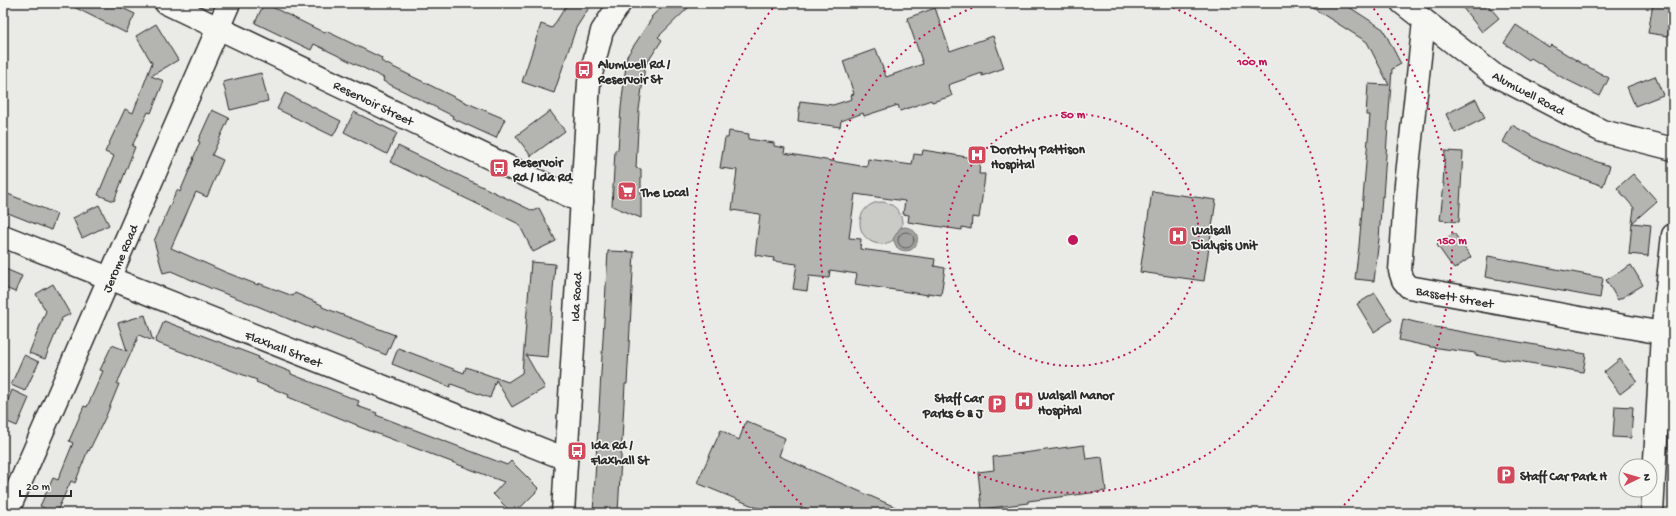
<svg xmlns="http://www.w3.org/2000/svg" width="1676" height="516" font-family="'Gochi Hand',sans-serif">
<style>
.green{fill:#cacac7;stroke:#7a7a79}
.water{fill:#a1a19e;stroke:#727270}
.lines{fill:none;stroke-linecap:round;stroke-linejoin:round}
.shore{stroke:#5a5a59;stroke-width:1}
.building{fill:#b4b4b1;stroke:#2b2b2b}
.minor-casing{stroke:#2b2b2b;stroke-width:25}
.minor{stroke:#f6f6f2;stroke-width:22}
.ring{fill:none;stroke:#c2185b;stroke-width:2;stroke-dasharray:2 4}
.labels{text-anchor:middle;stroke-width:3;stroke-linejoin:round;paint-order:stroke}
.poi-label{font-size:13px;font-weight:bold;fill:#2b2b2b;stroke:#f6f6f2;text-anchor:start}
.street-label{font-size:13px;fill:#2b2b2b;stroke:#f6f6f2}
.centre{fill:#c2185b;stroke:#f6f6f2;stroke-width:2}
.ring-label{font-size:12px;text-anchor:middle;font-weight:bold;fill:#c2185b;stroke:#f6f6f2;stroke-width:3;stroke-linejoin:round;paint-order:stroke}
</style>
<rect width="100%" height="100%" fill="#eaeae6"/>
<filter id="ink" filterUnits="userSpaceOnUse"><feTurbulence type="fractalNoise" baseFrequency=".025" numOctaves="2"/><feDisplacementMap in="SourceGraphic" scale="8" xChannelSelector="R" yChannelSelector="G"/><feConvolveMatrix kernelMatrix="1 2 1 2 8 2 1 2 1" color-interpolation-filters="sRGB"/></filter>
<g filter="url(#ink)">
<!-- green -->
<circle class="green" cx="881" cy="223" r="21"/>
<!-- water -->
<path class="water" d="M905,227C927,230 917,260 897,248L893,239L900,228Z"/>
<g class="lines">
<!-- shore -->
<circle class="shore" cx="906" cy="240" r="8"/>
</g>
<!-- building -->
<g class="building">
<polygon points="66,3 112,3 135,14 126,33"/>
<polygon points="264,3 325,33 326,31 382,58 381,61 460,100 505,119 496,138 452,118 453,116 383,81 384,78 314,44 311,50 255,23"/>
<polygon points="568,3 592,3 576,28 554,93 522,82 541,24 552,28"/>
<polygon points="666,3 693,3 658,37 662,40 645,66 639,110 636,168 641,169 641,218 612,206 615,150 618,150 621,108 627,56 652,18 651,17"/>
<polygon points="1305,3 1343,3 1383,29 1401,64 1392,69 1383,197 1382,196 1379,239 1374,281 1355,279 1359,246 1370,115 1366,115 1368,84 1389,85 1367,42"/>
<polygon points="1459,3 1486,3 1499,18 1482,32"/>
<polygon points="1653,4 1673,7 1668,36 1648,33"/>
<polygon points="935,8 950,51 993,36 1004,68 982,76 982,73 948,85 952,96 932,102 931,100 900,111 898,105 864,116 863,113 841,121 840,127 798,121 800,101 833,105 852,99 851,95 854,94 843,61 876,49 886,77 923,64 907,18"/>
<polygon points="156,24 178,60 151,76 164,81 151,113 148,112 132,146 135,147 114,201 98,195 114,156 105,152 125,109 133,113 152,63 136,36"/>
<polygon points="1516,25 1549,47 1551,45 1581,63 1609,78 1600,96 1563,78 1531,58 1529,60 1504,43"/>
<polygon points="261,73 268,101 230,110 223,82"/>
<polygon points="1655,76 1663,95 1635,106 1627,87"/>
<polygon points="285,93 341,121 333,136 277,109"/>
<polygon points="1476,99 1485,118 1455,133 1446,114"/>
<polygon points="212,110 229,118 212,155 223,160 207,197 196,192 171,248 225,272 258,285 258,283 293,296 295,293 322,305 322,307 395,335 386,355 350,340 349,341 313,327 313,329 250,303 210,288 171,271 163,273 154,241 177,190 180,192 194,159 193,159 200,142 198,141"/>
<polygon points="550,111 565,131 531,156 516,136"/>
<polygon points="354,112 397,133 387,154 344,132"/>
<polygon points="1512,125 1541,141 1579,156 1610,166 1603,186 1572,175 1535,160 1503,142"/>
<polygon points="729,131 749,134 748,139 774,143 774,146 785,148 784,153 867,167 868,159 912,165 914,154 922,155 923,150 973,158 972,162 980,163 979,174 985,174 984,184 979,218 972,217 971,229 962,227 962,230 908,222 909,215 903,214 905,201 855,194 849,238 861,239 860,249 935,259 934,266 945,268 941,295 928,293 928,295 855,284 857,274 830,270 829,278 809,276 807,291 793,289 797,264 773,261 774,258 755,255 760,214 732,210 737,170 720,168 725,138 728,138"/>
<polygon points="398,146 533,211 539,208 556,241 533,252 519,224 390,162"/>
<polygon points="1445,151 1463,152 1459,222 1440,220 1444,184 1443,184"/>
<polygon points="1633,174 1657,201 1632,223 1634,208 1617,188"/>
<polygon points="1152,191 1216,200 1204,281 1140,272"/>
<polygon points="3,192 57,214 51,230 3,211"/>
<polygon points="99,205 109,225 82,238 73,218"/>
<polygon points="1632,223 1651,225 1648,256 1629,254"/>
<polygon points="1454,233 1471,257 1454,269 1437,245"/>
<polygon points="608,251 634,252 627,384 625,384 618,513 593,513"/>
<polygon points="1488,256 1603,278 1600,298 1485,277"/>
<polygon points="531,262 555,264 548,357 526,355 545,388 512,407 496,380 490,398 451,384 450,387 392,364 398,348 464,373 466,367 508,382 522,373"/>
<polygon points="1631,265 1643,285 1618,300 1606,280"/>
<polygon points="3,268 22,276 15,292 3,287"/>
<polygon points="53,284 70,314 62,318 45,359 29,353 46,311 36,294"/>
<polygon points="1375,293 1392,320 1374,332 1357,304"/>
<polygon points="145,315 153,341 139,335 117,384 119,384 106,416 89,451 88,450 75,483 71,481 56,513 45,510 46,509 40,506 53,478 58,480 73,443 69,441 84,406 87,407 103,371 100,370 112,345 127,351 118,323"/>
<polygon points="1403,319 1435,327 1586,354 1583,372 1506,359 1505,360 1475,355 1475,353 1431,347 1399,340"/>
<polygon points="164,321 259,357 258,359 291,372 291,374 359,401 357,406 377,413 376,415 507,465 511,461 539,489 515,513 512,513 493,494 504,482 357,426 357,425 288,397 289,395 256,382 257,380 155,342"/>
<polygon points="24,355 39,362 25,391 11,385"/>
<polygon points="1620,359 1637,381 1620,394 1604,372"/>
<polygon points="12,390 29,398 17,426 3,420 3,412"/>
<polygon points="1615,406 1633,407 1631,438 1613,437"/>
<polygon points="746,421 785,438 779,456 909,513 770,513 697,483 721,430 739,440"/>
<polygon points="1084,445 1086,459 1102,457 1106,491 1028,501 1028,503 982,509 978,472 994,470 993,457"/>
</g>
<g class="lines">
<!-- minor casing -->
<g class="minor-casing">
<g id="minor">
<polyline points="166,3 582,202"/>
<polyline points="1402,3 1493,74 1602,131 1673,149"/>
<polyline points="1424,21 1406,184 1400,271 1403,280 1409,287 1673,335"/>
<polyline points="3,236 566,459"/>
<polyline points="7,513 229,3"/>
<polyline points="563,513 589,82 602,31 620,3"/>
<polyline points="1652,513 1662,334 1673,235"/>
</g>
</g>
<!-- minor -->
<use href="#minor" class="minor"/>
</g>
</g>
<!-- distance rings -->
<g class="ring">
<circle cx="1073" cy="240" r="126"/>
<path d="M1162 3A253 253 0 1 1 984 3"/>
<path d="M810 513A379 379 0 0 1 776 4M1370 4A379 379 0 0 1 1336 513"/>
</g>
<!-- icons -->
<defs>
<g id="bus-square" transform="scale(1)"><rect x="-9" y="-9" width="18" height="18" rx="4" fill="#d1495b" stroke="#f6f6f2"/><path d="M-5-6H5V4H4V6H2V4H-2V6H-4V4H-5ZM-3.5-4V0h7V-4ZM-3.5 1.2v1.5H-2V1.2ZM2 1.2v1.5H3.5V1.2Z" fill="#fff"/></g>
<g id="hospital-square" transform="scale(1)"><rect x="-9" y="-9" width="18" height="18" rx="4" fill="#d1495b" stroke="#f6f6f2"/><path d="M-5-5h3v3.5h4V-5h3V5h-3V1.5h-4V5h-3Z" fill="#fff"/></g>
<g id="supermarket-square" transform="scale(1)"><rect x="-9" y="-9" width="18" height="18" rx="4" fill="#d1495b" stroke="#f6f6f2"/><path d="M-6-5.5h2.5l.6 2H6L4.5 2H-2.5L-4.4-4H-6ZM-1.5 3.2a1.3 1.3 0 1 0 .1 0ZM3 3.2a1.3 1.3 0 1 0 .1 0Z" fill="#fff"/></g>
<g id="parking-square" transform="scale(1)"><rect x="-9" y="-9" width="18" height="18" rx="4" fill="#d1495b" stroke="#f6f6f2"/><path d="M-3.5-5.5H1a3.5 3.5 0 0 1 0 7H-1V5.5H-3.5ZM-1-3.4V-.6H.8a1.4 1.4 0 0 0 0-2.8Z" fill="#fff"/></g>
</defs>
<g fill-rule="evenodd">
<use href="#bus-square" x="584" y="70"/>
<use href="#hospital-square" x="977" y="155"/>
<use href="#bus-square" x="499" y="168"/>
<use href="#supermarket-square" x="627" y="191"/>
<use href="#hospital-square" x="1178" y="236"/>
<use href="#hospital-square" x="1024" y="401"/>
<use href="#parking-square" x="997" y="404"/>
<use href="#bus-square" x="577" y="451"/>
<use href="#parking-square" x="1506" y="475"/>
</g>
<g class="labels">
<!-- poi labels -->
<g class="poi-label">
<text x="598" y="68">Alumwell Rd /<tspan x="598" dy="15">Reservoir St</tspan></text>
<text x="991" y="153">Dorothy Pattison<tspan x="991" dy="15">Hospital</tspan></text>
<text x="513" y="166">Reservoir<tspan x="513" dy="15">Rd / Ida Rd</tspan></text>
<text x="641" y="196">The Local</text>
<text x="1192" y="234">Walsall<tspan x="1192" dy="15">Dialysis Unit</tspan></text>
<text x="1038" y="399">Walsall Manor<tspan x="1038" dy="15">Hospital</tspan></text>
<text x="983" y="402" text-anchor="end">Staff Car<tspan x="983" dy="15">Parks G &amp; J</tspan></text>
<text x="591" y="449">Ida Rd /<tspan x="591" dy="15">Flaxhall St</tspan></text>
<text x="1520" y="480">Staff Car Park H</text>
</g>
<!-- street labels -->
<g class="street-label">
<text transform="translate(1529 92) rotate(28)" y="5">Alumwell Road</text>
<text transform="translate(374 102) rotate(26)" y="5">Reservoir Street</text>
<text transform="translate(119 258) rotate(-67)" y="5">Jerome Road</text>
<text transform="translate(1455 296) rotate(10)" y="5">Bassett Street</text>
<text transform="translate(575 297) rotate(-87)" y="5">Ida Road</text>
<text transform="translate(284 348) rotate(21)" y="5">Flaxhall Street</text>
</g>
</g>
<circle cx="1073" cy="240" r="6" class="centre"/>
<g class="ring-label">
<text x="1252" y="65">100 m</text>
<text x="1073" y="118">50 m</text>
<text x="1452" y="244">150 m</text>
</g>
<!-- margin -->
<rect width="1676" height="516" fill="none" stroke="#f6f6f2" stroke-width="16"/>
<rect x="8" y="8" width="1660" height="500" fill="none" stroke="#2b2b2b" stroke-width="1.5" filter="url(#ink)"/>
<!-- north arrow -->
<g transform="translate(1638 478) rotate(85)"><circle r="19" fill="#f6f6f2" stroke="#a5a5a2"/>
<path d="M0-3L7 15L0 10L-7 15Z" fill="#d1495b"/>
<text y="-6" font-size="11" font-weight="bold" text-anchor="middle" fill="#2b2b2b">N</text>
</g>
<!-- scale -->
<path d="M20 490v6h51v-6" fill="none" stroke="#2b2b2b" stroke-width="2"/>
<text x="26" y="490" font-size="12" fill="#2b2b2b" stroke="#f6f6f2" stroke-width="3" paint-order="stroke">20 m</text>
</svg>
